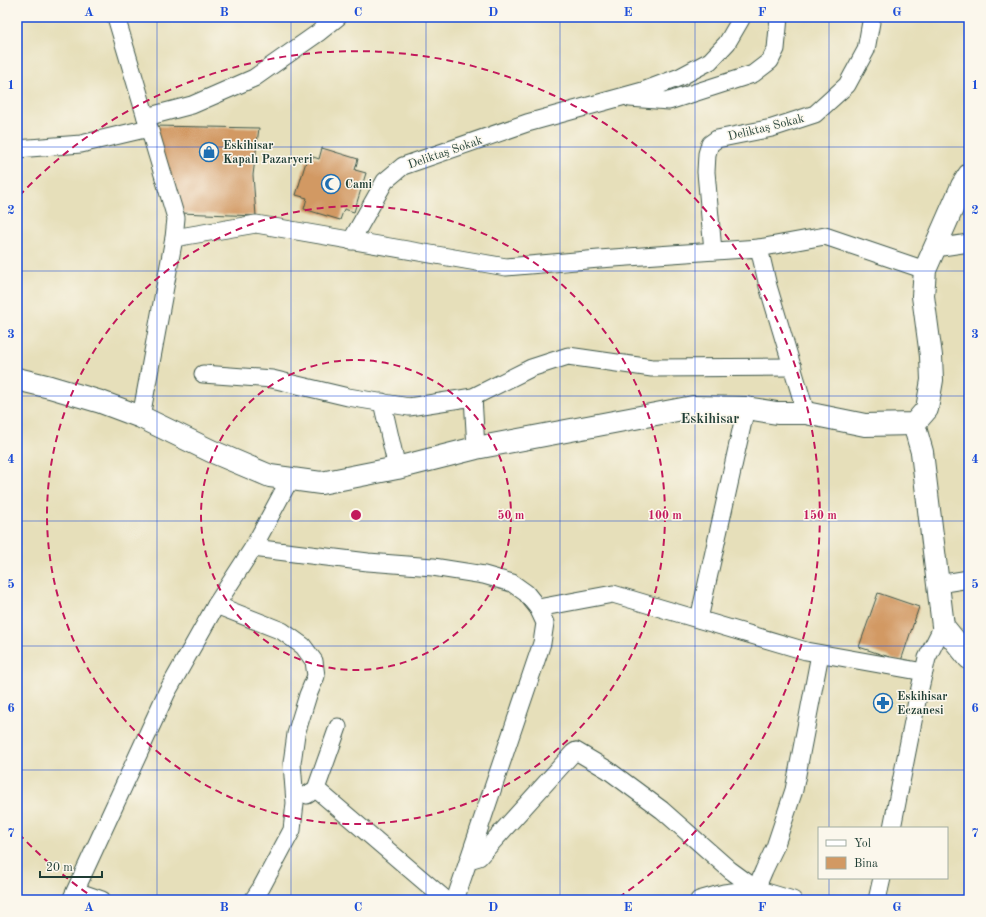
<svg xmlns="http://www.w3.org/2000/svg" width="986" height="917" font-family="'Old Standard TT',serif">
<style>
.building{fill:#d29963}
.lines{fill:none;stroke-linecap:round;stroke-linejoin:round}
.street-casing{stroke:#3d5548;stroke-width:19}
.secondary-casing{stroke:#3d5548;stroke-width:24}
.street{stroke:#fff;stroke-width:17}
.secondary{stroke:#fff;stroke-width:22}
.grid{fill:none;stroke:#1d4ed8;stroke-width:1;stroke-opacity:0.55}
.ring{fill:none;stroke:#c2185b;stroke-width:2;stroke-dasharray:7 5}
.labels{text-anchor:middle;stroke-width:3;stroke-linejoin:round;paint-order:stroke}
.street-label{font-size:12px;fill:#1f3d34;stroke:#fbf7ec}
.poi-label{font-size:12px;font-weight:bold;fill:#1f3d34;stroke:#fbf7ec;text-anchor:start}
.quarter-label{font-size:14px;font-weight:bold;fill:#1f3d34;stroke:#fbf7ec}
.centre{fill:#c2185b;stroke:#fbf7ec;stroke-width:2}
.ring-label{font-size:12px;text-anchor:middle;font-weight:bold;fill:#c2185b;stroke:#fbf7ec;stroke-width:3;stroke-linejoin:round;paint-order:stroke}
.neatline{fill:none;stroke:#1d4ed8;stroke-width:1.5}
.grid-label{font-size:13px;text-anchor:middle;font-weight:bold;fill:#1d4ed8}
</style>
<rect width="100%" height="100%" fill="#fbf7ec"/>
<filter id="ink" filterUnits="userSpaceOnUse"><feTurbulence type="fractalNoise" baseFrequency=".025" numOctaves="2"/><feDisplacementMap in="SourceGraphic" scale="8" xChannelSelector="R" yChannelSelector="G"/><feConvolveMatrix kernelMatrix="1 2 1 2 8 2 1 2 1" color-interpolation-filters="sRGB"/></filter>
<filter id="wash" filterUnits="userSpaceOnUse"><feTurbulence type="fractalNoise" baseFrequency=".012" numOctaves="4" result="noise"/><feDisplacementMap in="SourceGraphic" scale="16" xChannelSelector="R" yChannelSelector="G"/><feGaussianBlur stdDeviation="0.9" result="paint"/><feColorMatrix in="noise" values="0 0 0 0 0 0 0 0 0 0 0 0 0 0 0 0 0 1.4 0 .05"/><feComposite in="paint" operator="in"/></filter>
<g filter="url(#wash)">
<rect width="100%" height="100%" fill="#e6dfba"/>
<g id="blocks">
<!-- building -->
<g class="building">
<polygon points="154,126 259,128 253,175 256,216 180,213"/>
<polygon points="322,148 358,159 355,170 366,173 354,212 344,209 340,220 304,209 307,198 296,195 308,155 319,159"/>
<polygon points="878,593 919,607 901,661 859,647"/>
</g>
</g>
</g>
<g filter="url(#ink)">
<use href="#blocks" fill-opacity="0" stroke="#3d5548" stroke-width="1"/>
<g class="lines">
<!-- street casing -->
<g class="street-casing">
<g id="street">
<polyline points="116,17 176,218 174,238 141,417"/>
<polyline points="630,98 669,101 753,74 770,61 776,49 779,17"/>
<polyline points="146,117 192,105 254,78 318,33 338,17"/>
<polyline points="17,149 81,144 149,128"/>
<polyline points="174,238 256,224 506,267 599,259 759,248 768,286 806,413"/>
<polyline points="351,241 385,181 403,166 527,123 643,91 680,77 710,61 727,43 741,19 741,17"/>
<polyline points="759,248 825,236 925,270"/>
<polyline points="935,248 969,243"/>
<polyline points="713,251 706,172 707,154 710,144 717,139 772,128 815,114 847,85 866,50 871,22 870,17"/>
<polyline points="203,374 272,379 348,397 409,407 473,397 531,368 568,356 652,368 793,367"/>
<polyline points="473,397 476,448"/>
<polyline points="382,402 397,468"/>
<polyline points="253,548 368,562 433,567 484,575 512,583 526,593 538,608 545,623 542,643 455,900"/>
<polyline points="938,584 969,579"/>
<polyline points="216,605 282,631 303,646 314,661 316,676 308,695 296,734 292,763 295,803 292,830 261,888 253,900"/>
<polyline points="538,608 613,594 806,651 924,672"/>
<polyline points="699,619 746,408"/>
<polyline points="316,789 446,900"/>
<polyline points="307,795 316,789 338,727"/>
<polyline points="892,828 917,701 927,658 943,626"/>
<polyline points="469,860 479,857 573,753 576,751 608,770 662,810 730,870 756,889 793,900"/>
<polyline points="76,891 102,900"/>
<polyline points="71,900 167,692 216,605 253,548 290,479"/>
<polyline points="699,900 724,893 756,889 764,870 775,847 794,790 820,654"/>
<polyline points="877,900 882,878"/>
</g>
</g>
<!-- secondary casing -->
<g class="secondary-casing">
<g id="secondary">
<polyline points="17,379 50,387 101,402 141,417 211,451 270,476 321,483 397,468 476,448 693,407 746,408 777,413 806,413 865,425 914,424 927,409 932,380 931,356 923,296 925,270 962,186 969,175"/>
<polyline points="914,424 922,452 943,626 969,658"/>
</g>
</g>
<!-- street -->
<use href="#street" class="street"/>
<!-- secondary -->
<use href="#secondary" class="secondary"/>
</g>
</g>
<!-- grid -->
<path class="grid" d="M157,17V900M291,17V900M426,17V900M560,17V900M695,17V900M829,17V828M17,147H969M17,271H969M17,396H969M17,521H969M17,646H969M17,770H969M829,878V900"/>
<!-- distance rings -->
<g class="ring">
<circle cx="356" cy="515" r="155"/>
<circle cx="356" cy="515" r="309"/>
<path d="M97 900A464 464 0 0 1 19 834M19 196A464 464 0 1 1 615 900"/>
</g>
<!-- icons -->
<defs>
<g id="shop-ring" transform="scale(1)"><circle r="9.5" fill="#fbf7ec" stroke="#1f6fb2" stroke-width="1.5"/><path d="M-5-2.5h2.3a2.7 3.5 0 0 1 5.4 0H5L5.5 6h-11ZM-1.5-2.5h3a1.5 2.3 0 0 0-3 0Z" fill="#1f6fb2"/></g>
<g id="mosque-ring" transform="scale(1)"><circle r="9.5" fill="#fbf7ec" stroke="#1f6fb2" stroke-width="1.5"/><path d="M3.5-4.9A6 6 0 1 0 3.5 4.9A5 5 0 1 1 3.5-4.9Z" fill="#1f6fb2"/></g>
<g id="pharmacy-ring" transform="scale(1)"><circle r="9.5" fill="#fbf7ec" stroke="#1f6fb2" stroke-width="1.5"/><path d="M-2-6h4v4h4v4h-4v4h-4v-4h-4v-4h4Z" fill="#1f6fb2"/></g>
</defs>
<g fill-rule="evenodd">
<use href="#shop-ring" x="209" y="152"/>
<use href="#mosque-ring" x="331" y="184"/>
<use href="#pharmacy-ring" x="883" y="703"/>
</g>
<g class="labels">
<!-- street labels -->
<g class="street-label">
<text transform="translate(766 127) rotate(-14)" y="4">Deliktaş Sokak</text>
<text transform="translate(445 152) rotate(-19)" y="4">Deliktaş Sokak</text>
</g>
<!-- poi labels -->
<g class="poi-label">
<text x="223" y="149">Eskihisar<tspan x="223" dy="14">Kapalı Pazaryeri</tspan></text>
<text x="345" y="188">Cami</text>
<text x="897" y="700">Eskihisar<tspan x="897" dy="14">Eczanesi</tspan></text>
</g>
<!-- quarter labels -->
<g class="quarter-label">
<text x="710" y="423">Eskihisar</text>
</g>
</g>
<circle cx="356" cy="515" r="6" class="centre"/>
<g class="ring-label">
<text x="511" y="519">50 m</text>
<text x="665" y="519">100 m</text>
<text x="820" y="519">150 m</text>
</g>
<!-- margin -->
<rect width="986" height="917" fill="none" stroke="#fbf7ec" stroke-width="44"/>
<!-- legend -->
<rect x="818" y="827" width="130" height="52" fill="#fbf7ec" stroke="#a3ada2"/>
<rect x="826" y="840" width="20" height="6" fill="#ffffff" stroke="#a3ada2"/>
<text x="854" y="847" font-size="12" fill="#1f3d34">Yol</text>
<rect x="826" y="857" width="20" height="12" fill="#d29963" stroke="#a3ada2"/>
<text x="854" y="867" font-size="12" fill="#1f3d34">Bina</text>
<!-- scale -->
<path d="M40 871v6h62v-6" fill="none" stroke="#1f3d34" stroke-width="2"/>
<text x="46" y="871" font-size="12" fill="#1f3d34" stroke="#fbf7ec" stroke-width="3" paint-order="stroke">20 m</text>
<rect x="22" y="22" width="942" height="873" class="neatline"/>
<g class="grid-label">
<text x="89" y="16">A</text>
<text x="224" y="16">B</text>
<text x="358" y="16">C</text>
<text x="493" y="16">D</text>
<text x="628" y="16">E</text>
<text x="762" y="16">F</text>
<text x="897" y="16">G</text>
<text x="11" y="89">1</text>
<text x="975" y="89">1</text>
<text x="11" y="214">2</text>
<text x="975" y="214">2</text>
<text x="11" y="338">3</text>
<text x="975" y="338">3</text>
<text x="11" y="463">4</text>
<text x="975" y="463">4</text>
<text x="11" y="588">5</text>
<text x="975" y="588">5</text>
<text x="11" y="712">6</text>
<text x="975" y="712">6</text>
<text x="11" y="837">7</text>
<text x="975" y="837">7</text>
<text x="89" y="911">A</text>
<text x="224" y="911">B</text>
<text x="358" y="911">C</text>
<text x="493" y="911">D</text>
<text x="628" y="911">E</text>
<text x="762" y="911">F</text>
<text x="897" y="911">G</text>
</g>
</svg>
